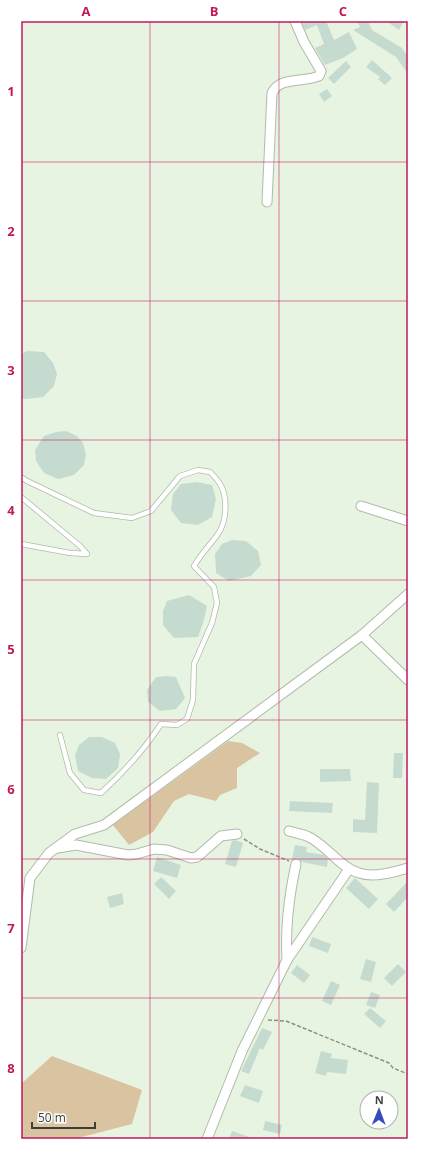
<svg xmlns="http://www.w3.org/2000/svg" width="429" height="1160" font-family="'Open Sans',sans-serif">
<style>
.green{fill:#d9c3a0}
.building{fill:#c6dbcf}
.lines{fill:none;stroke-linecap:round;stroke-linejoin:round}
.service-casing{stroke:#b0bbaa;stroke-width:6}
.minor-casing{stroke:#b0bbaa;stroke-width:11}
.path{stroke:#899185;stroke-width:1.5;stroke-dasharray:4 2;stroke-linecap:butt}
.service{stroke:#fff;stroke-width:4.5}
.minor{stroke:#fff;stroke-width:9}
.grid{fill:none;stroke:#c2185b;stroke-width:1;stroke-opacity:0.55}
.neatline{fill:none;stroke:#c2185b;stroke-width:1.5}
.grid-label{font-size:13px;text-anchor:middle;font-weight:bold;fill:#c2185b}
</style>
<rect width="100%" height="100%" fill="#e8f4e2"/>
<!-- green -->
<g class="green">
<polygon points="228,741 242,743 260,753 237,768 237,788 220,795 216,801 189,794 174,801 153,832 129,845 113,825"/>
<polygon points="52,1056 142,1090 132,1124 74,1139 21,1139 21,1084"/>
</g>
<!-- building -->
<g class="building">
<polygon points="306,21 326,21 334,40 349,32 357,49 343,58 325,65 315,48 324,44 317,25 305,30 302,23"/>
<polygon points="357,21 368,21 372,30 402,48 408,57 408,74 396,57 353,30 360,27"/>
<polygon points="386,21 404,21 399,30"/>
<polygon points="372,60 392,78 385,85 378,79 380,77 366,67"/>
<polygon points="346,61 351,67 334,84 328,78"/>
<polygon points="327,89 332,96 324,102 319,94"/>
<polygon points="27,351 44,352 53,363 57,374 54,386 43,397 26,399 21,398 21,354"/>
<polygon points="66,431 77,436 83,443 86,455 84,465 74,475 58,479 44,473 36,461 35,450 44,436 56,432"/>
<polygon points="197,482 212,485 216,499 212,517 198,525 181,523 171,510 173,494 181,484"/>
<polygon points="232,540 246,541 258,551 261,565 251,576 229,581 216,573 215,554 222,544"/>
<polygon points="189,595 207,606 204,620 198,637 174,638 163,625 163,611 167,601"/>
<polygon points="166,676 176,677 185,698 176,709 160,711 148,702 147,690 156,677"/>
<polygon points="89,737 102,737 115,743 120,754 118,768 106,779 92,778 78,771 75,755 79,745"/>
<polygon points="394,753 403,753 402,778 393,778"/>
<polygon points="320,769 350,769 351,781 320,782"/>
<polygon points="367,782 379,783 377,833 353,832 353,819 365,820"/>
<polygon points="290,801 333,803 332,813 289,811"/>
<polygon points="235,840 243,843 236,867 225,864 232,841"/>
<polygon points="295,845 307,847 306,852 324,855 328,859 327,867 302,862 298,858 292,859"/>
<polygon points="157,857 181,865 177,878 153,871"/>
<polygon points="161,877 176,891 169,899 154,884"/>
<polygon points="355,878 378,899 369,909 346,888"/>
<polygon points="408,881 408,897 394,912 386,904"/>
<polygon points="122,893 124,904 110,908 107,897"/>
<polygon points="312,937 331,944 328,953 309,946"/>
<polygon points="366,959 376,962 371,982 360,979"/>
<polygon points="398,964 406,972 392,986 384,978"/>
<polygon points="297,965 310,975 304,983 291,973"/>
<polygon points="331,981 340,985 331,1005 322,1001"/>
<polygon points="371,992 380,995 375,1008 366,1005"/>
<polygon points="370,1008 386,1021 380,1028 364,1014"/>
<polygon points="262,1028 272,1032 263,1050 260,1048 249,1074 241,1071"/>
<polygon points="321,1051 332,1054 331,1058 348,1060 346,1074 327,1072 326,1076 315,1073"/>
<polygon points="245,1085 263,1091 259,1103 240,1096"/>
<polygon points="265,1121 282,1125 280,1134 263,1130"/>
<polygon points="232,1131 252,1138 252,1139 229,1139"/>
</g>
<g class="lines">
<!-- service casing -->
<g class="service-casing">
<g id="service">
<path d="M21,477L27,481L94,513L132,518L151,511L180,476L198,470L210,472C213,475 217,479 220,484C228,497 227,521 218,534C210,545 201,554 194,566L214,587L217,603L212,623L194,664L193,700L187,719L177,725L161,724C144,750 124,772 101,793L84,790L70,773L60,735"/>
<polyline points="21,497 80,546 87,554 70,553 21,544"/>
</g>
</g>
<!-- minor casing -->
<g class="minor-casing">
<g id="minor">
<path d="M267,202L272,93C280,76 303,83 319,76L321,71L304,42L295,21"/>
<polyline points="361,506 408,521"/>
<polyline points="362,635 408,680"/>
<path d="M289,831C295,833 302,834 307,836C327,845 339,867 359,873C374,878 394,872 408,868"/>
<polyline points="58,848 76,845 128,855 137,854 154,849 167,850 191,858 197,857 221,836 237,834"/>
<polyline points="21,948 30,878 49,853 75,834 104,825 362,635 408,594"/>
<path d="M287,960C285,927 289,896 296,864"/>
<polyline points="207,1139 242,1051 287,960 349,869"/>
</g>
</g>
<!-- path -->
<g class="path">
<polyline points="244,839 260,849 289,861"/>
<polyline points="268,1020 286,1021 389,1063 393,1068 408,1074"/>
</g>
<!-- service -->
<use href="#service" class="service"/>
<!-- minor -->
<use href="#minor" class="minor"/>
</g>
<!-- grid -->
<path class="grid" d="M150,21V1139M279,21V1139M21,162H408M21,301H408M21,440H408M21,580H408M21,720H408M21,859H408M21,998H408"/>
<!-- border -->
<rect width="429" height="1160" fill="none" stroke="#ffffff" stroke-width="44"/>
<!-- north arrow -->
<g transform="translate(379 1110) rotate(1)"><circle r="19" fill="#ffffff" stroke="#b0b2af"/>
<path d="M0-3L7 15L0 10L-7 15Z" fill="#374bbe"/>
<text y="-6" font-size="11" font-weight="bold" text-anchor="middle" fill="#3a3f37">N</text>
</g>
<!-- scale -->
<path d="M32 1122v6h63v-6" fill="none" stroke="#3a3f37" stroke-width="2"/>
<text x="38" y="1122" font-size="12" fill="#3a3f37" stroke="#ffffff" stroke-width="3" paint-order="stroke">50 m</text>
<rect x="22" y="22" width="385" height="1116" class="neatline"/>
<g class="grid-label">
<text x="86" y="16">A</text>
<text x="214" y="16">B</text>
<text x="343" y="16">C</text>
<text x="11" y="96">1</text>
<text x="11" y="236">2</text>
<text x="11" y="375">3</text>
<text x="11" y="515">4</text>
<text x="11" y="654">5</text>
<text x="11" y="794">6</text>
<text x="11" y="933">7</text>
<text x="11" y="1073">8</text>
</g>
</svg>
